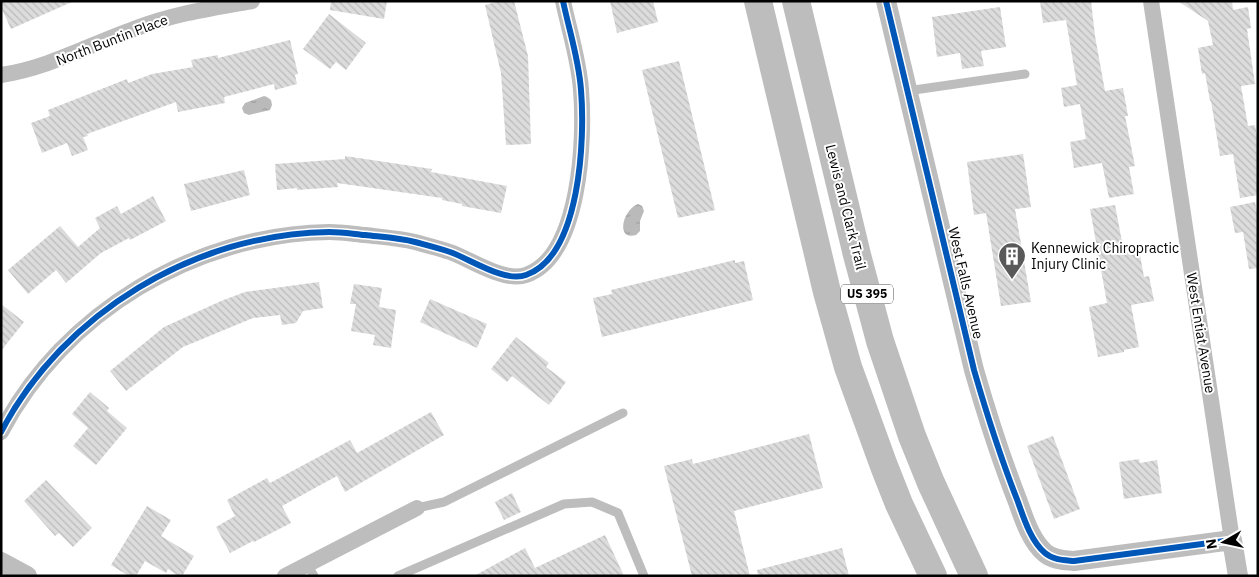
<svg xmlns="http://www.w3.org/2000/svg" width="1259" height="577" font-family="'IBM Plex Sans',sans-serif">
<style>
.water{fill:url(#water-ripples)}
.building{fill:url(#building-back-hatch)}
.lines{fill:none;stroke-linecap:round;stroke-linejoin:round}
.service{stroke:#bdbdbd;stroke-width:9}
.minor{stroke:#bdbdbd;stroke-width:16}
.tertiary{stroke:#bdbdbd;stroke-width:20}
.trunk{stroke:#bdbdbd;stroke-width:28}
.cycleway-casing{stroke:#fff;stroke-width:9}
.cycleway{stroke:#0057b8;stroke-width:6}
.labels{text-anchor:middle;stroke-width:4;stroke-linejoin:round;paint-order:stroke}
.shield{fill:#fff;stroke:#4c4c4c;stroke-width:1}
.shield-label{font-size:12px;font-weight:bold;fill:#000}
.street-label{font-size:14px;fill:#000;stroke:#fff}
.poi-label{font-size:14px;fill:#000;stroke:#fff;text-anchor:start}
</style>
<defs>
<pattern id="water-ripples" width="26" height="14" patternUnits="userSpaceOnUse" patternTransform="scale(1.25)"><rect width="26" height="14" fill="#bababa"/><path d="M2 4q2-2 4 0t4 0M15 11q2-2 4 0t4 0" fill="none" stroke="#9e9e9e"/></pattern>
<pattern id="building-back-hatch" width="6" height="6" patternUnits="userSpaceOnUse" patternTransform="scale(1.25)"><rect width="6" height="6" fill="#dcdcdc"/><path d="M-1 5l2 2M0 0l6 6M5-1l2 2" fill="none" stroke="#bbb"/></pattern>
</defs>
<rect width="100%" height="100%" fill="#fff"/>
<!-- water -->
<g class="water">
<polygon points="264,96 267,97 271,100 272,105 270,110 249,115 244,113 242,108 245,103"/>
<path d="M638,204L642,206L644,211L640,221V231L636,235C615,241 623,209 638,204Z"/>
</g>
<!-- building -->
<g class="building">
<polygon points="1,1 74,1 11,29 1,7"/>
<polygon points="331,1 387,1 384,19 330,10"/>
<polygon points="500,1 514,1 528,56 531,144 506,145 501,73 485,5"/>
<polygon points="610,1 653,1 658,22 617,33"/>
<polygon points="1040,1 1091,1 1095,36 1105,91 1123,88 1128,116 1125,116 1135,166 1129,167 1134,194 1109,198 1102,163 1074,168 1070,142 1086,139 1080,104 1064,107 1061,88 1077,85 1066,20 1043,23"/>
<polygon points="1178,1 1232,1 1233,10 1248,7 1251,28 1247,29 1255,84 1241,86 1248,126 1255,125 1258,141 1258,195 1240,198 1233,154 1220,156 1211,101 1210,101 1205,73 1202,74 1198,48 1213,45 1208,21"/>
<polygon points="1000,7 1006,47 981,51 984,66 962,69 960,53 937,57 932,17"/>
<polygon points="329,14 366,43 346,70 336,62 330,69 303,49"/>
<polygon points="290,40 298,74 295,75 297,84 275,90 274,84 224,97 225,103 178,112 176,102 87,134 88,136 83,137 88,150 72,156 67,143 42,153 31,123 50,116 48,110 127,79 128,83 152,74 193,67 191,60 218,55 218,58"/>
<polygon points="679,61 715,210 678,218 642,70"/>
<polygon points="1023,154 1031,207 1015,209 1031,302 1001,306 986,213 974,215 967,162"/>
<polygon points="345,156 432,169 431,172 507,186 501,213 462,206 462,204 442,200 442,198 337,183 338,187 297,190 297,188 277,190 275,164 345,159"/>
<polygon points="244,170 250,195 191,211 184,184"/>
<polygon points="153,196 166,221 130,240 129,238 101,253 66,283 56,270 28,294 8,270 60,226 78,247 100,228 95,218 117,206 121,214"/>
<polygon points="1255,202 1258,218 1258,268 1249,269 1243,232 1235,233 1230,207"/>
<polygon points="1115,205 1123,247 1138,244 1144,277 1149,276 1154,301 1131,305 1139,347 1124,350 1124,352 1098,357 1089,307 1107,303 1090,209"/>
<polygon points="735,260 735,263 744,261 753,300 602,337 593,298 612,294 611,290"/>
<polygon points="319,282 323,308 303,311 296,323 282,325 280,315 253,318 183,347 126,391 110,371 164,327 221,301 245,292"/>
<polygon points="354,284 382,288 379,307 396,310 391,348 373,345 375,335 351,331 356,304 350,304"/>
<polygon points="430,299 487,324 477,348 420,322"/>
<polygon points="1,304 24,322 1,351"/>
<polygon points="516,337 549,363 546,367 566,382 549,405 512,376 507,382 491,369"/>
<polygon points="90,392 109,408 107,411 127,428 96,465 73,446 88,428 72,414"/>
<polygon points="431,412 444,435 345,492 337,476 282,506 291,523 254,542 253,541 230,553 216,527 235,516 227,500 267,478 270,483 350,440 357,453"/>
<polygon points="809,434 823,488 734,511 750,576 692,576 664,466 692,459 693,464"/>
<polygon points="1053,436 1080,509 1054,519 1027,446"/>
<polygon points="1139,459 1140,463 1157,460 1162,493 1124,499 1119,462"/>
<polygon points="46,480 92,528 73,547 59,533 55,536 24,501"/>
<polygon points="512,493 521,512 504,520 495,502"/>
<polygon points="147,506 171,520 161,536 194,556 182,576 179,576 168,569 166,573 145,561 136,576 129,576 111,565"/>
<polygon points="605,535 624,576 474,576 525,548 535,568"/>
<polygon points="842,548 849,576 758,576 757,570"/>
</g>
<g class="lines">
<!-- service -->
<g class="service">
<polyline points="907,91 1025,74"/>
<polyline points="417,508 444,502 623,413"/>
<polyline points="307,564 314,576"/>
<polyline points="398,576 564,504 592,502 618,513 644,576"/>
</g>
<!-- minor -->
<g class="minor">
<polyline points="1151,1 1232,540"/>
<path d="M1,75C48,68 89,45 134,29C172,14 212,8 252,1"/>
<path d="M1,432C64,312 195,234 329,232C341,232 354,234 365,235C382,237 399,238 415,242C426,245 438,248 450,252C470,259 505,283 526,275C581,256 585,137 581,90C579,60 569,30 563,1"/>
<polyline points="285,576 417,508"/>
</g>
<!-- tertiary -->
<g class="tertiary">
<path d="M886,1L974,370C987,415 1001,459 1018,502C1024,519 1031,541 1045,553C1053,560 1064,560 1074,561L1232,540L1238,576"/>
<polyline points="1,562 27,576"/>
</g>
<!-- trunk -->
<g class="trunk">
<polyline points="758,1 827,292 848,367 884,466 899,504 933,576"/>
<polyline points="796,1 857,255 880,341 912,436 931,483 974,576"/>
</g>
<!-- cycleway casing -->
<g class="cycleway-casing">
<g id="cycleway">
<path d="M886,1L974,370C987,415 1001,459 1018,502C1024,519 1031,541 1045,553C1053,560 1064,560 1074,561L1232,540"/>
<path d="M1,432C64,312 195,234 329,232C341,232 354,234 365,235C382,237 399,238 415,242C426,245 438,248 450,252C470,259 505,283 526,275C581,256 585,137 581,90C579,60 569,30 563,1"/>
</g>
</g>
<!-- cycleway -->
<use href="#cycleway" class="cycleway"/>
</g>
<!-- icons -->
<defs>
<g id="building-pin" transform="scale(1.4375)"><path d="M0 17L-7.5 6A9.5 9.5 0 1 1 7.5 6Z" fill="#595959" stroke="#fff"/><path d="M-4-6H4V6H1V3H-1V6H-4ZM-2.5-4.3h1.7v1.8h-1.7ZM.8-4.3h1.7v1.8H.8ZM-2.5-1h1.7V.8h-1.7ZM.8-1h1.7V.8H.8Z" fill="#fff"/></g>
</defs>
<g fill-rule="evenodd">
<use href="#building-pin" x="1012" y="256"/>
</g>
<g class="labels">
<!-- shield labels -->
<rect class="shield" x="841" y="284.5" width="52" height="19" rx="4"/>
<g class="shield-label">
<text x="867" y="298">US 395</text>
</g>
<!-- street labels -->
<g class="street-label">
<text transform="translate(112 40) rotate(-21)" y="5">North Buntin Place</text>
<text transform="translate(846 207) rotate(76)" y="5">Lewis and Clark Trail</text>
<text transform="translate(966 283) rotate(77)" y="5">West Falls Avenue</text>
<text transform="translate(1201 333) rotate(81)" y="5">West Entiat Avenue</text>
</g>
<!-- poi labels -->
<g class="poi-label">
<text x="1031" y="253">Kennewick Chiropractic<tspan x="1031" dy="16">Injury Clinic</tspan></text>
</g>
</g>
<!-- border -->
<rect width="1259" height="577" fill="none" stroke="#000000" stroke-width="5"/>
<!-- north arrow -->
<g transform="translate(1224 542) rotate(261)" stroke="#ffffff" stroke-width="4" paint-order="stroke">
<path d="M0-4L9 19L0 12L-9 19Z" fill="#000000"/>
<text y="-8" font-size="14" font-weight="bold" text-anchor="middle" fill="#000000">N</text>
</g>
</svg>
